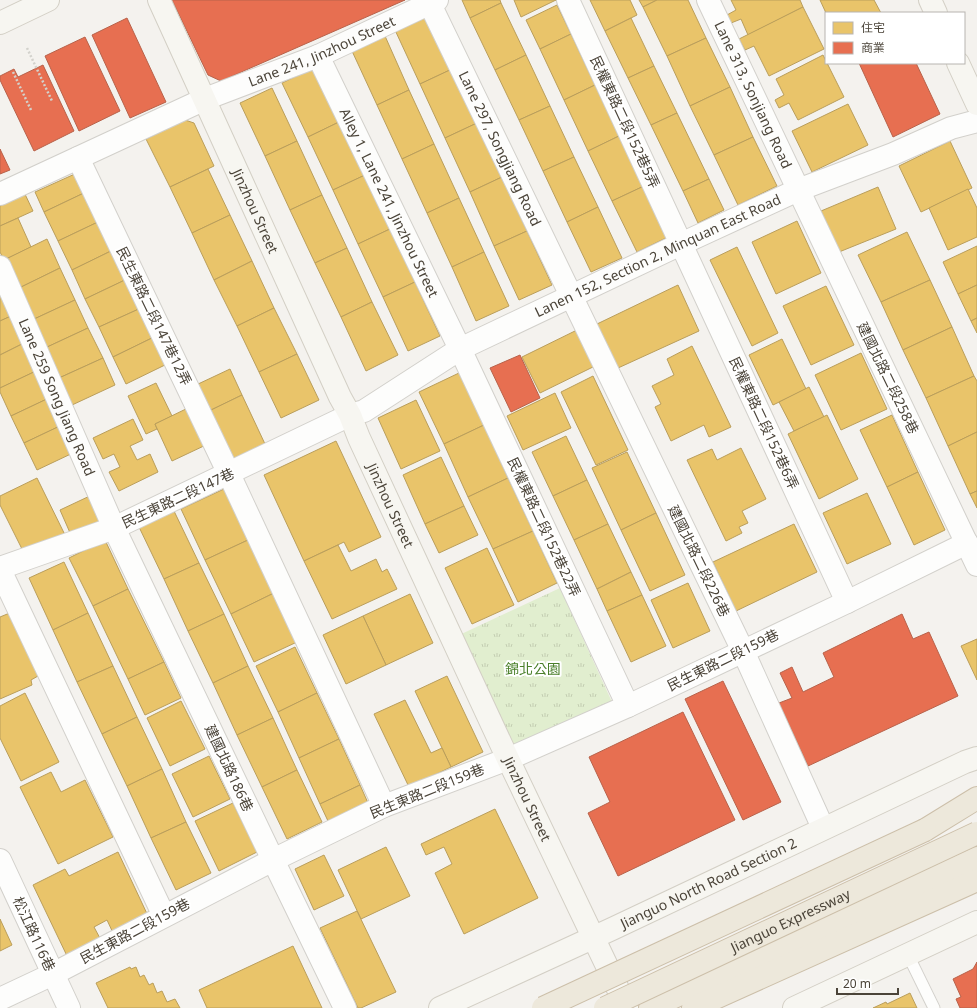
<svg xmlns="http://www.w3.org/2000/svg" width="977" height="1008" font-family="'Noto Sans','Noto Sans TC',sans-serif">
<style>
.park{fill:url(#park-tufts)}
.homes{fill:#e9c46a;stroke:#ba9e5b}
.shops{fill:#e76f51;stroke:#b8624a}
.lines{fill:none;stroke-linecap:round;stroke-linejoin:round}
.lane-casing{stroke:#d2d0cb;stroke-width:13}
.street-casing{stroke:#d2d0cb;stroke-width:24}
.secondary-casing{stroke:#d3cfc5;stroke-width:24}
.highway-casing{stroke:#ccbfa9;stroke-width:24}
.path{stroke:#d3d2cc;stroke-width:2.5;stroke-dasharray:2 2;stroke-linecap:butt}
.lane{stroke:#fdfdfc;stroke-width:11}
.street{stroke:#fdfdfc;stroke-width:22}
.secondary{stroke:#f7f6f1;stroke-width:22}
.highway{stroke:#ede8db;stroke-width:22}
.highway-bridge-casing{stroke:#ccbfa9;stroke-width:24;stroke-linecap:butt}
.highway-bridge{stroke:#ede8db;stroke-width:22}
.labels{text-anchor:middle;stroke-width:4;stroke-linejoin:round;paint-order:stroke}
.street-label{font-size:14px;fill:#4b4439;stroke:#fff}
.park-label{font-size:14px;fill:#4a7f2a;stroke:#fff}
</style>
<defs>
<pattern id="park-tufts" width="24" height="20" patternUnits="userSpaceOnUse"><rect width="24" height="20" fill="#e1eecf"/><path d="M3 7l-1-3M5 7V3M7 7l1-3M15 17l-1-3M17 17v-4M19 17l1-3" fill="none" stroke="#c3cdb2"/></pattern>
</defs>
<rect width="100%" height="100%" fill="#f4f2ee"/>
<!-- park -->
<polygon class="park" points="560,588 612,702 507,750 455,637"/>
<!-- homes -->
<g class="homes">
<polygon points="462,0 500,0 501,3 470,18"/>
<polygon points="514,0 556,0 521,17"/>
<polygon points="590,0 630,0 637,15 605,31"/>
<polygon points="639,0 657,0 643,7"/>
<polygon points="657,0 688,0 706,38 667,56 643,7"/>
<polygon points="731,0 800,0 803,7 748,35 741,19 731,23 727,15 736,10"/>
<polygon points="820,0 874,0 881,13 826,13"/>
<polygon points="501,3 526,55 495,70 470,18"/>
<polygon points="557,5 571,34 540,49 526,20"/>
<polygon points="803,7 824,49 769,76 754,46 745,50 739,39"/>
<polygon points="427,15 452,69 420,84 395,30"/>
<polygon points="631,18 654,66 628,78 605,31"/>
<polygon points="571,34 595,85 564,100 540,49"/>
<polygon points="385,36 409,90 377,105 352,51"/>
<polygon points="706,38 730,87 690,106 667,56"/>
<polygon points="526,55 550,106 519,120 495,70"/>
<polygon points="823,55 844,97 798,120 789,103 779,108 775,100 784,95 776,79"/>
<polygon points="654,66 677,113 651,125 628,78"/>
<polygon points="314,68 339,122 308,137 282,83"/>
<polygon points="452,69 477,123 445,138 420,84"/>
<polygon points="595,85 619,136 588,151 564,100"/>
<polygon points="730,87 753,137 714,155 690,106"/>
<polygon points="272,88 297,141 265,156 240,103"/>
<polygon points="409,90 434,144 402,159 377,105"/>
<polygon points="848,104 868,145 812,172 792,131"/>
<polygon points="550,106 574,157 543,171 519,120"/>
<polygon points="677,113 709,179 683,191 651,125"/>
<polygon points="185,120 194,123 214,166 170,187 146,139"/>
<polygon points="339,122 365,175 333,190 308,137"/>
<polygon points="477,123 502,177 470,192 445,138"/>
<polygon points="619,136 644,186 612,201 588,151"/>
<polygon points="753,137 777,186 738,205 714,155"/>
<polygon points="297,141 322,195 290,210 265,156"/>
<polygon points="950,141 972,188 921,212 899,166"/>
<polygon points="434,144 459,198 427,213 402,159"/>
<polygon points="574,157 598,207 567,222 543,171"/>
<polygon points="208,169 230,215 192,233 170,187"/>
<polygon points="77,173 86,192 44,212 35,192"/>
<polygon points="365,175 390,229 358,244 333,190"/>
<polygon points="502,177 527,231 494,246 470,192"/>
<polygon points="709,179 724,210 698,223 683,191"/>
<polygon points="644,186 668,237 637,252 612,201"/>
<polygon points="878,187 896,229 839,252 821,211"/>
<polygon points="968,189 977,208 977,237 948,250 929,208"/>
<polygon points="23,190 33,211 0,226 0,201"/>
<polygon points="86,192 100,221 58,241 44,212"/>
<polygon points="322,195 347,248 315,263 290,210"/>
<polygon points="459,198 484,252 452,267 427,213"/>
<polygon points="598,207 622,258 591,272 567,222"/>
<polygon points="230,215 252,261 214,280 192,233"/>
<polygon points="18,218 31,247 4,260 0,252 0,226"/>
<polygon points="100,221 113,250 72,270 58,241"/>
<polygon points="797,221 821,273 776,294 752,242"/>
<polygon points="390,229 415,282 383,297 358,244"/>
<polygon points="527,231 552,285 519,300 494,246"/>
<polygon points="907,232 930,280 881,302 858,255"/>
<polygon points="47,239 60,268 17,289 4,260"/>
<polygon points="977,246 977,285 958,294 943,262"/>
<polygon points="737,247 778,333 752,346 710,260"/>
<polygon points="347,248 372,302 341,317 315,263"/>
<polygon points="113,250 127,279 85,299 72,270"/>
<polygon points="484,252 509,306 476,321 452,267"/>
<polygon points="252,261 274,308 237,326 214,280"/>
<polygon points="60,268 75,300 32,320 17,289"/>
<polygon points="127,279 141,308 99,327 85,299"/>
<polygon points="930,280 952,327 903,350 881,302"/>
<polygon points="415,282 440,336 408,351 383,297"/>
<polygon points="678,285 699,331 618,368 597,324"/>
<polygon points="977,285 977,318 971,321 958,294"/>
<polygon points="826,286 854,345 811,365 783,306"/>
<polygon points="0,293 11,316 0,321"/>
<polygon points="75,300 88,328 45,348 32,320"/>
<polygon points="372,302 398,355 366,371 341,317"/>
<polygon points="141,308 154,337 113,357 99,327"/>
<polygon points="274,308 297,354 259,372 237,326"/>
<polygon points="11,316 24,343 0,355 0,321"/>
<polygon points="977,318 977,333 971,321"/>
<polygon points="952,327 974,376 926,398 903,350"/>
<polygon points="88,328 103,358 59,378 45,348"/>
<polygon points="579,329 597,365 540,393 522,357"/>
<polygon points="154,337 167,364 126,384 113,357"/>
<polygon points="782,339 806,389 773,405 749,355"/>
<polygon points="24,343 36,371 0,388 0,355"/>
<polygon points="692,346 731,427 709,437 704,425 671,441 655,407 661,404 652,386 674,375 667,359"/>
<polygon points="861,353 887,409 841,430 815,375"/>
<polygon points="297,354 319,400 281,418 259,372"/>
<polygon points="103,358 115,385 72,405 59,378"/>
<polygon points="230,369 242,395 209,411 196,385"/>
<polygon points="36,371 49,398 11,416 0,392 0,388"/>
<polygon points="459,373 484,425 444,444 419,392"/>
<polygon points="593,376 628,450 596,465 561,392"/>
<polygon points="974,376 977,381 977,432 948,446 926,398"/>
<polygon points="156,383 172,416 155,424 157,429 146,434 128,396"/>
<polygon points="809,387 824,417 794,431 779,402"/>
<polygon points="555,393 571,428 523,450 507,416"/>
<polygon points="242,395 265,444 232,460 209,411"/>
<polygon points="49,398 62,425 24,443 11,416"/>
<polygon points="416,400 440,451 401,469 378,418"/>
<polygon points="190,407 208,444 172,461 155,424"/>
<polygon points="827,415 858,479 819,499 788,434"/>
<polygon points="892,415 918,472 887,487 860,430"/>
<polygon points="133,419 143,440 130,446 137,460 150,454 158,472 119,491 109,472 120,467 114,454 103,459 93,438"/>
<polygon points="62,425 75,452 37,470 24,443"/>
<polygon points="484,425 508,478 468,497 444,444"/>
<polygon points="977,432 977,491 970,494 948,446"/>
<polygon points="566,436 587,480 553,496 532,452"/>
<polygon points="336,441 381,537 349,552 344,542 304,561 264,475"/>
<polygon points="741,448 766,499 742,511 748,523 739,527 742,533 726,541 687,460 712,449 717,460"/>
<polygon points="627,452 656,513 621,530 592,468"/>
<polygon points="441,457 464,506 425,524 403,475"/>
<polygon points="918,472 945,530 914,545 887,487"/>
<polygon points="37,478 67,539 27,559 0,505 0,496"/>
<polygon points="508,478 533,531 493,549 468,497"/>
<polygon points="587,480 608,524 574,540 553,496"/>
<polygon points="224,489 248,540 205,560 181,509"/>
<polygon points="977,491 977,508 970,494"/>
<polygon points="867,493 891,544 847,564 823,513"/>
<polygon points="94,494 106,519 71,535 60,510"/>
<polygon points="464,506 478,535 439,553 425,524"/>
<polygon points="174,511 199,563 164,579 139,527"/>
<polygon points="656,513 685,575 650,591 621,530"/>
<polygon points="608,524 631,572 597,589 574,540"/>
<polygon points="794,524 817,572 736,611 713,562"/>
<polygon points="533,531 557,583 518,602 493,549"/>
<polygon points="105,540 128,589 93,606 69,558"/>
<polygon points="248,540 274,593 231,614 205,560"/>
<polygon points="338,545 351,571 376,559 382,572 387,569 397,589 332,619 304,561"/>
<polygon points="487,548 514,605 472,624 445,568"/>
<polygon points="64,562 88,613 53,630 29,578"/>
<polygon points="199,563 224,614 188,631 164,579"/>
<polygon points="631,572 642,595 607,611 597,589"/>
<polygon points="688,583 710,631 673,648 651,600"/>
<polygon points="128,589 164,662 128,679 93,606"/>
<polygon points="274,593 297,642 254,662 231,614"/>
<polygon points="410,594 433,643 386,665 363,616"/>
<polygon points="642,595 666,646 631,662 607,611"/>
<polygon points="17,610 38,676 31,680 32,685 0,699 0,617"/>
<polygon points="88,613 113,666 77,682 53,630"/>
<polygon points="224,614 248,666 213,683 188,631"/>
<polygon points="363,616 386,665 346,684 323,635"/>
<polygon points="977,639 977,680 961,646"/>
<polygon points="295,647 317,693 278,712 256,666"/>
<polygon points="164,662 181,698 145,715 128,679"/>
<polygon points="113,666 137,717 102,734 77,682"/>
<polygon points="248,666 273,718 237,735 213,683"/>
<polygon points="447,676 483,752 451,767 415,691"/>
<polygon points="25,693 59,762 21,781 0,738 0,706"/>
<polygon points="317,693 339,739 299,758 278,712"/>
<polygon points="405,700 431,753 442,748 451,767 409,787 374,714"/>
<polygon points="181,701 205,749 170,766 147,718"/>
<polygon points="137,717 162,769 127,786 102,734"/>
<polygon points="273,718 297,770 262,787 237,735"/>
<polygon points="339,739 360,785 320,804 299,758"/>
<polygon points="209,756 230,799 193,817 172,774"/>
<polygon points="162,769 186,822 151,838 127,786"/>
<polygon points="297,770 322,822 287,839 262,787"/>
<polygon points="51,772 61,792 85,780 113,837 58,864 20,787"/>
<polygon points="360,785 368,803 328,821 320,804"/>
<polygon points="233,803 257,852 219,871 195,821"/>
<polygon points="495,809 538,898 464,934 435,873 452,864 444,847 426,855 421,844"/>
<polygon points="186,822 211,873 176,890 151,838"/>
<polygon points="386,847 410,896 361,919 338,870"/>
<polygon points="118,852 149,918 114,935 107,920 94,927 102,942 68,958 33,885 65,869 69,876"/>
<polygon points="324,855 344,896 314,910 295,869"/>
<polygon points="357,911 396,992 361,1008 358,1008 320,928"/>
<polygon points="0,919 12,945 0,951"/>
<polygon points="293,946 322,1008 207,1008 199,990"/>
<polygon points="130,967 131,969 136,967 140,977 144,975 149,985 153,983 157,993 162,991 167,1002 175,999 180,1008 108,1008 96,983"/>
<polygon points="910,993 917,1008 873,1008 886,1002 887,1004"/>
</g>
<!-- shops -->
<g class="shops">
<polygon points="172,0 405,0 221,81 208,75"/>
<polygon points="127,18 166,102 130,118 92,35"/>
<polygon points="85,37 120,111 79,131 45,56"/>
<polygon points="859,63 916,63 940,114 893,137"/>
<polygon points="43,65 74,131 34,151 0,80 0,76 14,69 18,77"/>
<polygon points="0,149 10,170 0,174"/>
<polygon points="520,355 540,398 511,412 490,368"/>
<polygon points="902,614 913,639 929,632 958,696 808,766 779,703 792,698 780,673 792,667 803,692 834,677 823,653"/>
<polygon points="723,681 781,802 743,820 685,699"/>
<polygon points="683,712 735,820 618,876 588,813 610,802 589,757"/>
<polygon points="977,962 977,1008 960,1008 956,999 961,997 953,979 973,969"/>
</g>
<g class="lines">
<!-- lane casing -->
<g class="lane-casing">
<polyline id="lane" points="908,955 934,1008"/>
</g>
<!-- street casing -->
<g class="street-casing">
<g id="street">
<path id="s1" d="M428,0L743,651L823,828"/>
<polyline points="568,0 847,602"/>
<path id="s2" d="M708,0L977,565"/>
<path id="s3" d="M318,56L460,349L628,706"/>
<polyline points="78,158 229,474 384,806"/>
<path id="s4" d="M0,194L205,99L318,56L437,0"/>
<path id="s5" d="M0,267L114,528L273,860L345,1008"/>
<path id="s6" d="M0,568L114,528L350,415L364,411L460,349L681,244L798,190L893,154L951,128L977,121"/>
<polyline points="0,570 164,916"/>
<polyline points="0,860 69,1008"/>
<polyline points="0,999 53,974 273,860 384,806 508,759 628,706 847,602 967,543"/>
</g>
</g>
<!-- secondary casing -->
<g class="secondary-casing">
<g id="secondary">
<path id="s7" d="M159,0L340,397L350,415L359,438L508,759L627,1008"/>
<polyline points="930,0 936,13"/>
<polyline points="0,23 48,0"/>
<polyline points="958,63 977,104"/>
<path id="s8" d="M440,1008L612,929L965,762L977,758"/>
<polyline points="794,1008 977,922"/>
</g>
</g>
<!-- highway casing -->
<g class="highway-casing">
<g id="highway">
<polyline points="925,830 977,798"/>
<polyline points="650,1008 977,858"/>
<polyline points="693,1008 977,880"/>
</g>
</g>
<!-- path -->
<g class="path">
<polyline points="27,48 52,101"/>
<polyline points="13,72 31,110"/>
</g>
<!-- lane -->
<use href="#lane" class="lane"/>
<!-- street -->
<use href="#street" class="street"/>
<!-- secondary -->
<use href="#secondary" class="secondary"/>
<!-- highway -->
<use href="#highway" class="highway"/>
<!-- highway-bridge casing -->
<g class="highway-bridge-casing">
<g id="highway-bridge">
<polyline points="543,1008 925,830"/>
<path id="s9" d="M605,1008L977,833"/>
</g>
</g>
<!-- highway-bridge -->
<use href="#highway-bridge" class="highway-bridge"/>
</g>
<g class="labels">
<!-- street labels -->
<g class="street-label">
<text dy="5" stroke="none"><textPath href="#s4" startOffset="352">Lane 241, Jinzhou Street</textPath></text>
<text dy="5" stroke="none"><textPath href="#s2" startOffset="105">Lane 313, Sonjiang Road</textPath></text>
<text transform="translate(625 122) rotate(65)" y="5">民權東路二段152巷5弄</text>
<text dy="5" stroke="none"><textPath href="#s1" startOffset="165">Lane 297, Songjiang Road</textPath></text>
<text dy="5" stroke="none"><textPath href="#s3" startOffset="163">Alley 1, Lane 241, Jinzhou Street</textPath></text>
<text dy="5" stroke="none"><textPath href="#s7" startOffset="232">Jinzhou Street</textPath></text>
<text dy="5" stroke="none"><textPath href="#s6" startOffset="730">Lanen 152, Section 2, Minquan East Road</textPath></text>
<text transform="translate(154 316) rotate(64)" y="5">民生東路二段147巷12弄</text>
<text transform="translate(888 378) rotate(64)" y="5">建國北路二段258巷</text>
<text dy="5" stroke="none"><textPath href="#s5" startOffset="142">Lane 259 Song Jiang Road</textPath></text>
<text transform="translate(764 423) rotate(65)" y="5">民權東路二段152巷6弄</text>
<text transform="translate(178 498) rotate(-25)" y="5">民生東路二段147巷</text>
<text dy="5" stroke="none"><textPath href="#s7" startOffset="556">Jinzhou Street</textPath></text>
<text transform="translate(544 527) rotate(65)" y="5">民權東路二段152巷22弄</text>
<text transform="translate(699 561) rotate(64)" y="5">建國北路二段226巷</text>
<text transform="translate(723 660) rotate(-26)" y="5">民生東路二段159巷</text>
<text transform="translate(229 768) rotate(65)" y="5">建國北路186巷</text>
<text transform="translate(427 791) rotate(-22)" y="5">民生東路二段159巷</text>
<text dy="5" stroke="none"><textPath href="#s7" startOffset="880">Jinzhou Street</textPath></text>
<text dy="5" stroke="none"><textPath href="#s8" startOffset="296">Jianguo North Road Section 2</textPath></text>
<text dy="5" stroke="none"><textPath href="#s9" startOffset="205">Jianguo Expressway</textPath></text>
<text transform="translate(135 931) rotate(-28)" y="5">民生東路二段159巷</text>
<text transform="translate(34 934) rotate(65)" y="5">松江路116巷</text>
</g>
<!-- park labels -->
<g class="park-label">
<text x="533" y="674">錦北公園</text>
</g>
</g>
<!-- legend -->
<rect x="825" y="12" width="140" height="52" fill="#ffffff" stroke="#b7b4b0"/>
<rect x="833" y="22" width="20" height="12" fill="#e9c46a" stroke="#b7b4b0"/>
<text x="861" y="32" font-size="12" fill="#4b4439">住宅</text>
<rect x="833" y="42" width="20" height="12" fill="#e76f51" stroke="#b7b4b0"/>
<text x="861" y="52" font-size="12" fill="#4b4439">商業</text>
<!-- scale -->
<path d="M837 988v6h61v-6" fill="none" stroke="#4b4439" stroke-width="2"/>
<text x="843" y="988" font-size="12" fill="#4b4439" stroke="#ffffff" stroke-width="3" paint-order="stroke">20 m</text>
</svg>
